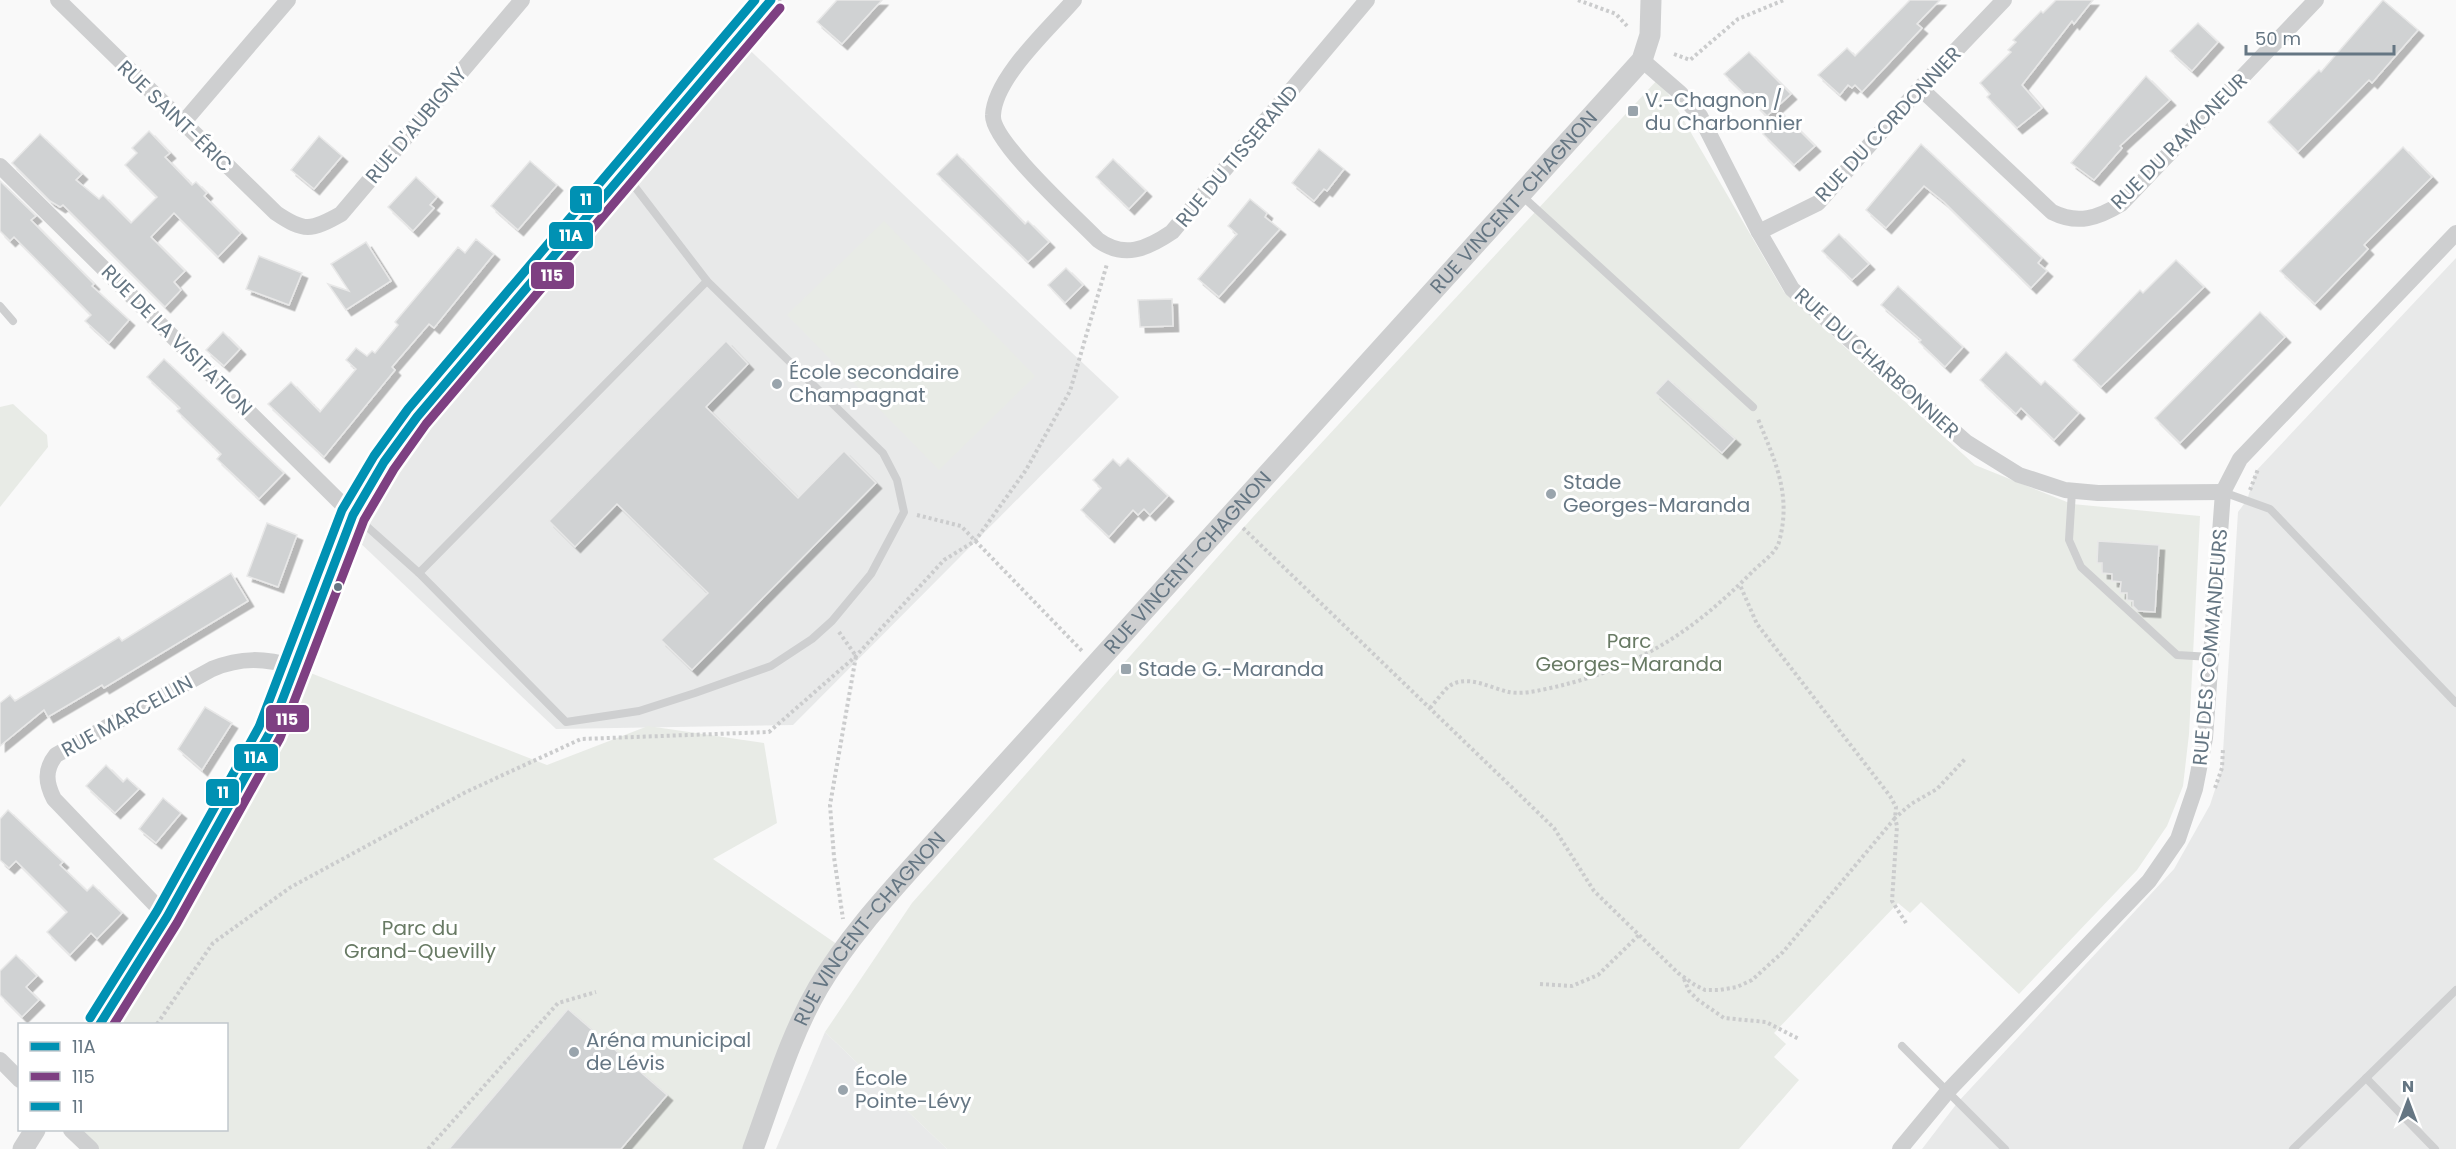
<svg xmlns="http://www.w3.org/2000/svg" width="2456" height="1149" font-family="Poppins,sans-serif">
<style>
.built{fill:#e8e9e9}
.green{fill:#e8ebe6}
.building{fill:#d0d2d3;stroke:#e8e8e8;stroke-width:1.5;filter:url(#shadow)}
.lines{fill:none;stroke-linecap:round;stroke-linejoin:round}
.path{stroke:#cbcccd;stroke-width:4;stroke-dasharray:3 3;stroke-linecap:butt}
.service{stroke:#cecfd0;stroke-width:8}
.minor{stroke:#cecfd0;stroke-width:16}
.tertiary{stroke:#cecfd0;stroke-width:21}
.bus-1-casing{stroke:#fff;stroke-width:14}
.bus-2-casing{stroke:#fff;stroke-width:14}
.bus-3-casing{stroke:#fff;stroke-width:14}
.bus-1{stroke:#0091b3;stroke-width:9}
.bus-2{stroke:#7e4082;stroke-width:9}
.bus-3{stroke:#0091b3;stroke-width:9}
.poi-dot{fill:#99a4ac;stroke:#fff;stroke-width:2}
.bus-dot{fill:#657683;stroke:#fff;stroke-width:2}
.labels{text-anchor:middle;stroke-width:6;stroke-linejoin:round;paint-order:stroke}
.poi-label{font-size:20px;fill:#657683;stroke:#fff;text-anchor:start}
.street-label{font-size:20px;fill:#657683;stroke:#fff}
.park-label{font-size:20px;fill:#687a64;stroke:#fff}
.line-badge{stroke:#fff;stroke-width:2}
.badge-label{font-size:16px;text-anchor:middle;font-weight:bold;fill:#fff}
</style>
<defs>
<filter id="shadow"><feDropShadow dx="5.5" dy="5.5" stdDeviation="0" flood-color="#0004"/></filter>
</defs>
<rect width="100%" height="100%" fill="#f9f9f9"/>
<!-- built -->
<g class="built">
<polygon points="739,40 1119,397 793,725 556,729 356,539 456,372"/>
<polygon points="2456,258 2456,1149 1922,1149 1958,1102 2174,869 2210,805 2222,768 2238,512 2247,500 2256,471"/>
<polygon points="825,1032 947,1149 776,1149"/>
</g>
<!-- green -->
<g class="green">
<polygon points="1659,78 1784,292 1975,465 2072,504 2200,516 2189,734 2183,786 2167,826 2137,870 2019,994 1921,902 1910,913 1898,903 1774,1033 1786,1044 1774,1057 1799,1080 1739,1149 947,1149 825,1032 912,903 1253,517"/>
<polygon points="884,221 1035,376 939,470 787,315"/>
<polygon points="13,404 47,435 48,447 0,507 0,407"/>
<polygon points="295,667 547,765 648,726 764,743 777,823 713,859 844,949 753,1149 91,1149 71,1130 226,1130 226,1024 100,1024"/>
</g>
<!-- building -->
<g class="building">
<polygon points="837,0 882,0 842,44 817,22"/>
<polygon points="1910,0 1940,0 1917,24 1922,28 1862,92 1855,85 1852,88 1848,85 1840,95 1818,75 1847,48 1855,56"/>
<polygon points="2056,0 2093,0 2074,24 2072,21 2022,85 2042,108 2017,128 1987,97 1990,94 1980,83 2011,52 2008,50 2016,42 2013,40 2041,11 2043,13"/>
<polygon points="2383,0 2418,30 2372,83 2369,80 2298,152 2268,122 2319,70 2321,72"/>
<polygon points="2198,23 2218,42 2192,71 2170,51"/>
<polygon points="1749,52 1791,94 1767,116 1724,74"/>
<polygon points="2146,76 2170,100 2120,146 2122,148 2094,180 2071,163"/>
<polygon points="1783,114 1815,146 1794,165 1763,134"/>
<polygon points="149,131 170,153 165,157 192,185 196,182 207,193 204,196 241,233 218,257 174,213 151,237 185,271 174,282 181,290 165,307 63,205 60,207 50,201 12,163 40,134 82,174 76,180 99,199 103,195 131,223 157,197 125,165 137,153 132,148"/>
<polygon points="319,136 342,156 314,189 291,170"/>
<polygon points="1921,144 2042,258 2038,263 2047,271 2031,288 1944,202 1924,186 1886,228 1866,210"/>
<polygon points="2403,147 2432,177 2364,245 2368,249 2315,304 2280,271"/>
<polygon points="1319,149 1344,169 1327,191 1324,189 1314,201 1292,183"/>
<polygon points="957,154 1025,224 1028,221 1049,242 1028,262 937,174"/>
<polygon points="1113,159 1146,191 1129,209 1096,177"/>
<polygon points="530,161 557,185 518,230 491,206"/>
<polygon points="416,177 437,197 430,205 434,208 413,231 388,207"/>
<polygon points="0,181 36,216 31,220 94,284 92,286 129,320 109,343 85,321 91,315 14,237 10,241 0,231"/>
<polygon points="1250,199 1267,213 1265,217 1280,229 1219,297 1198,279 1237,234 1228,226"/>
<polygon points="1839,234 1869,264 1852,280 1822,251"/>
<polygon points="476,239 494,254 434,328 429,324 392,367 395,370 324,457 268,404 291,382 320,412 356,369 346,360 356,348 367,356 372,351 375,353 398,325 395,322 458,247 465,253"/>
<polygon points="366,242 391,281 346,310 328,284 349,291 331,264"/>
<polygon points="259,256 302,273 289,305 246,289"/>
<polygon points="2176,260 2204,287 2101,387 2073,360 2140,290 2143,293"/>
<polygon points="1066,268 1083,285 1065,303 1048,285"/>
<polygon points="1898,286 1963,347 1945,367 1919,342 1921,340 1881,305"/>
<polygon points="1172,299 1173,326 1140,327 1138,300"/>
<polygon points="2260,312 2285,337 2180,443 2155,418"/>
<polygon points="223,332 240,349 224,366 206,350"/>
<polygon points="726,341 748,364 706,407 798,498 844,451 876,483 692,670 661,640 708,593 617,504 575,547 549,521"/>
<polygon points="2006,352 2041,385 2045,381 2079,413 2054,440 2021,408 2016,414 1980,380"/>
<polygon points="164,359 284,473 259,499 217,459 221,454 177,411 180,408 147,377"/>
<polygon points="1668,379 1735,439 1722,453 1655,393"/>
<polygon points="1128,458 1168,496 1150,515 1144,509 1138,515 1133,510 1109,537 1081,510 1101,488 1093,480 1113,459 1120,466"/>
<polygon points="267,523 297,535 278,587 247,576"/>
<polygon points="2098,541 2159,545 2155,612 2138,611 2133,606 2133,601 2127,600 2127,593 2120,593 2121,582 2112,581 2112,574 2102,573 2102,563 2097,563"/>
<polygon points="231,573 248,601 104,688 102,685 48,717 44,710 0,746 0,703 10,695 15,701 119,637 122,641"/>
<polygon points="205,707 232,723 202,770 178,749"/>
<polygon points="106,765 123,782 127,778 139,789 115,813 86,786"/>
<polygon points="163,798 181,813 156,843 139,829"/>
<polygon points="8,810 63,862 60,865 87,891 93,885 122,913 97,939 91,933 70,955 47,932 67,912 16,861 9,868 0,860 0,819"/>
<polygon points="16,955 37,976 26,987 39,1000 22,1017 0,995 0,971"/>
<polygon points="568,1009 667,1095 621,1149 449,1149"/>
</g>
<g class="lines">
<!-- path -->
<g class="path">
<polyline points="1578,0 1616,14 1627,26"/>
<polyline points="1674,54 1690,60 1738,19 1784,0"/>
<polyline points="2250,490 2258,469"/>
<polyline points="917,515 961,526 1083,652"/>
<polyline points="1243,528 1554,828 1594,891 1678,973 1695,985 1705,990 1719,990 1737,987 1752,980 1783,952 1895,818 1896,807 1890,796 1757,624 1740,585"/>
<polyline points="839,632 856,656 830,805 834,857 843,919"/>
<path d="M1430,708C1436,701 1442,693 1448,687C1466,673 1490,688 1509,692C1519,694 1532,692 1541,690C1630,672 1689,636 1752,572C1760,564 1776,553 1779,542C1792,495 1775,461 1758,419"/>
<polyline points="2215,788 2222,768 2223,748"/>
<polyline points="1906,923 1892,901 1897,826 1895,818 1911,804 1937,789 1966,758"/>
<polyline points="1684,979 1689,991 1698,1000 1724,1018 1766,1022 1799,1039"/>
<polyline points="1540,984 1572,986 1598,975 1639,935"/>
<polyline points="157,1024 213,943 291,887 466,792 581,739 769,732 856,656 944,560 975,541 1026,470 1070,391 1107,264"/>
<polyline points="428,1149 558,1003 596,992"/>
</g>
<!-- service -->
<g class="service">
<polyline points="1521,195 1753,407"/>
<polyline points="0,306 13,321"/>
<polyline points="2072,491 2069,540 2081,567 2177,655 2211,657"/>
<polyline points="2223,492 2270,509 2456,703"/>
<polyline points="354,515 419,573 566,722 639,711 695,693 771,666 812,639 832,621 871,574 904,512 897,480 883,453 707,281 625,174"/>
<polyline points="419,573 707,281"/>
<polyline points="1902,1046 2005,1149"/>
<polyline points="2366,1078 2456,990"/>
<polyline points="2293,1149 2366,1078 2435,1149"/>
</g>
<!-- minor -->
<g class="minor">
<path d="M58,0L276,213C304,232 311,231 341,214L522,0"/>
<path d="M1074,0C1050,28 995,77 993,115C991,141 1077,218 1098,240C1124,259 1147,249 1172,232L1367,0"/>
<polyline points="1642,60 1680,93 1700,116 1759,232 1792,289 1966,442 2019,475 2065,490 2098,493 2223,492"/>
<path d="M1920,88L2052,212C2078,225 2098,218 2121,204L2316,0"/>
<polyline points="182,124 288,0"/>
<polyline points="0,166 353,515"/>
<polyline points="1759,232 1818,203 1920,88 2004,0"/>
<path d="M167,917L54,799C46,783 44,770 56,755L212,669C241,657 265,658 295,667"/>
<polyline points="0,1060 20,1080"/>
<polyline points="71,1130 91,1149"/>
<polyline points="1900,1149 1948,1091 2149,881 2178,839 2195,789 2205,738 2223,492 2240,459 2456,233"/>
</g>
<!-- tertiary -->
<g class="tertiary">
<polyline points="100,1024 167,917 270,732 353,515 384,462 417,417 771,0"/>
<polyline points="23,1149 35,1130"/>
<path id="s1" d="M753,1149C773,1095 789,1038 818,988C849,935 893,889 934,843L1642,60L1650,35L1651,0"/>
</g>
<!-- bus-1 casing -->
<g class="bus-1-casing">
<polyline id="bus-1" points="100,1024 167,917 270,732 353,515 384,462 417,417 771,0"/>
</g>
<!-- bus-2 casing -->
<g class="bus-2-casing">
<polyline id="bus-2" points="114,1024 177,923 280,738 364,520 394,469 426,424 780,8"/>
</g>
<!-- bus-3 casing -->
<g class="bus-3-casing">
<polyline id="bus-3" points="90,1018 157,911 259,727 342,510 374,456 408,409 755,0"/>
</g>
<!-- bus-1 -->
<use href="#bus-1" class="bus-1"/>
<!-- bus-2 -->
<use href="#bus-2" class="bus-2"/>
<!-- bus-3 -->
<use href="#bus-3" class="bus-3"/>
</g>
<!-- markers -->
<g class="poi-dot">
<rect x="1627" y="105" width="12" height="12" rx="3"/>
<circle cx="777" cy="384" r="6"/>
<circle cx="1551" cy="494" r="6"/>
<rect x="1120" y="663" width="12" height="12" rx="3"/>
<circle cx="574" cy="1052" r="6"/>
<circle cx="843" cy="1090" r="6"/>
</g>
<circle class="bus-dot" cx="338" cy="587" r="5"/>
<g class="labels">
<!-- poi labels -->
<g class="poi-label">
<text x="1645" y="107">V.-Chagnon /<tspan x="1645" dy="23">du Charbonnier</tspan></text>
<text x="789" y="379">École secondaire<tspan x="789" dy="23">Champagnat</tspan></text>
<text x="1563" y="489">Stade<tspan x="1563" dy="23">Georges-Maranda</tspan></text>
<text x="1138" y="676">Stade G.-Maranda</text>
<text x="586" y="1047">Aréna municipal<tspan x="586" dy="23">de Lévis</tspan></text>
<text x="855" y="1085">École<tspan x="855" dy="23">Pointe-Lévy</tspan></text>
</g>
<!-- street labels -->
<g class="street-label">
<text transform="translate(175 116) rotate(44)" y="7">RUE SAINT-ÉRIC</text>
<text transform="translate(1888 124) rotate(-47)" y="7">RUE DU CORDONNIER</text>
<text transform="translate(416 125) rotate(-50)" y="7">RUE D'AUBIGNY</text>
<text transform="translate(2179 141) rotate(-45)" y="7">RUE DU RAMONEUR</text>
<text transform="translate(1237 156) rotate(-50)" y="7">RUE DU TISSERAND</text>
<text dy="7" stroke="none"><textPath href="#s1" startOffset="1224">RUE VINCENT-CHAGNON</textPath></text>
<text transform="translate(177 340) rotate(45)" y="7">RUE DE LA VISITATION</text>
<text transform="translate(1877 363) rotate(42)" y="7">RUE DU CHARBONNIER</text>
<text dy="7" stroke="none"><textPath href="#s1" startOffset="738">RUE VINCENT-CHAGNON</textPath></text>
<text transform="translate(2210 647) rotate(-85)" y="7">RUE DES COMMANDEURS</text>
<text transform="translate(127 716) rotate(-29)" y="7">RUE MARCELLIN</text>
<text dy="7" stroke="none"><textPath href="#s1" startOffset="252">RUE VINCENT-CHAGNON</textPath></text>
</g>
<!-- park labels -->
<g class="park-label">
<text x="1629" y="648">Parc<tspan x="1629" dy="23">Georges-Maranda</tspan></text>
<text x="420" y="935">Parc du<tspan x="420" dy="23">Grand-Quevilly</tspan></text>
</g>
</g>
<g class="line-badge">
<rect x="569" y="185" width="34" height="29" rx="6" fill="#0091b3"/>
<rect x="548" y="221" width="46" height="29" rx="6" fill="#0091b3"/>
<rect x="530" y="261" width="45" height="29" rx="6" fill="#7e4082"/>
<rect x="265" y="704" width="45" height="29" rx="6" fill="#7e4082"/>
<rect x="233" y="743" width="46" height="29" rx="6" fill="#0091b3"/>
<rect x="205" y="778" width="35" height="29" rx="6" fill="#0091b3"/>
</g>
<g class="badge-label">
<text x="586" y="205">11</text>
<text x="571" y="241">11A</text>
<text x="552" y="281">115</text>
<text x="287" y="725">115</text>
<text x="256" y="763">11A</text>
<text x="223" y="798">11</text>
</g>
<!-- legend -->
<rect x="18" y="1023" width="210" height="108" fill="#ffffff" stroke="#c1c8cd" stroke-width="1.5"/>
<rect x="30" y="1042" width="30" height="9" fill="#0091b3" stroke="#c1c8cd" stroke-width="1.5"/>
<text x="72" y="1053" font-size="18" fill="#657683">11A</text>
<rect x="30" y="1072" width="30" height="9" fill="#7e4082" stroke="#c1c8cd" stroke-width="1.5"/>
<text x="72" y="1083" font-size="18" fill="#657683">115</text>
<rect x="30" y="1102" width="30" height="9" fill="#0091b3" stroke="#c1c8cd" stroke-width="1.5"/>
<text x="72" y="1113" font-size="18" fill="#657683">11</text>
<!-- north arrow -->
<g transform="translate(2408 1101)" stroke="#ffffff" stroke-width="4.5" paint-order="stroke">
<path d="M0-4.5L10 22L0 15L-10 22Z" fill="#657683"/>
<text y="-9" font-size="16" font-weight="bold" text-anchor="middle" fill="#657683">N</text>
</g>
<!-- scale -->
<path d="M2246 45v9h148v-9" fill="none" stroke="#657683" stroke-width="3"/>
<text x="2255" y="45" font-size="18" fill="#657683" stroke="#ffffff" stroke-width="4.5" paint-order="stroke">50 m</text>
</svg>
